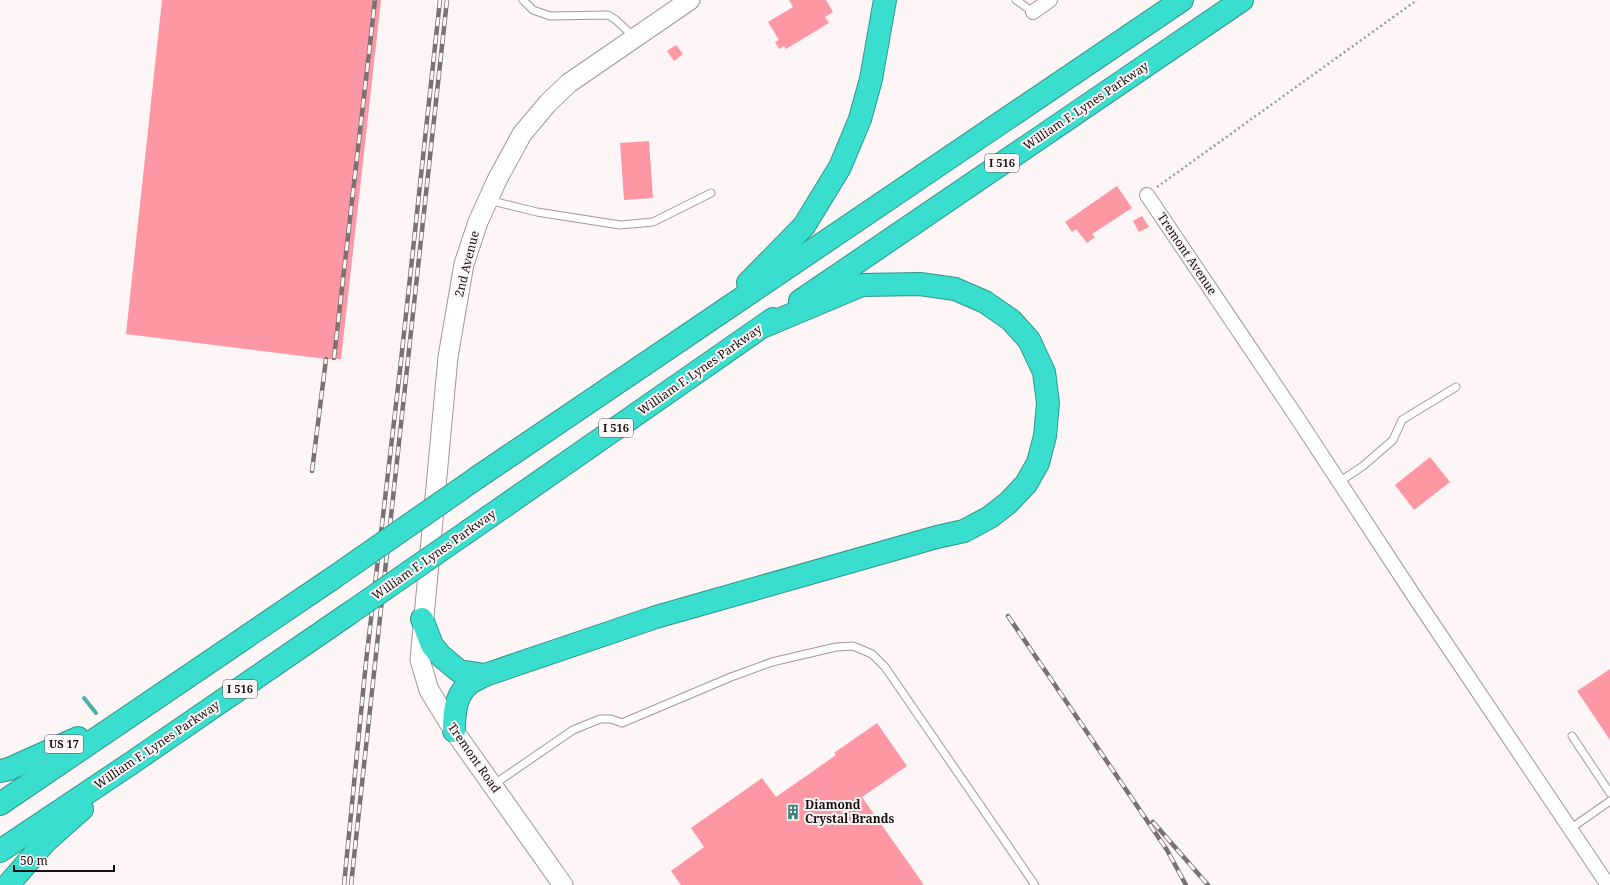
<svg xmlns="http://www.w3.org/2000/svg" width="1610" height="885" font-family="'Noto Serif',serif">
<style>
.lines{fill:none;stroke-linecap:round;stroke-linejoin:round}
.stream{stroke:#4caea2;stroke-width:4}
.building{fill:#fe97a4}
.lane-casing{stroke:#a89597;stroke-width:9}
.street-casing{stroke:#a89597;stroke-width:16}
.secondary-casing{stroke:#a89597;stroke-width:21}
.highway-casing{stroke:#2e968c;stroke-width:24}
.path{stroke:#a19899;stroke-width:2.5;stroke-dasharray:2 3;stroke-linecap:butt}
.lane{stroke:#fff;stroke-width:7}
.street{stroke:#fff;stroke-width:14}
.secondary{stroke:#fff;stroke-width:19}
.highway{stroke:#3adece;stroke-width:22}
.rail-casing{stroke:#797172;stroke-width:4.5}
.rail{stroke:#fef5f6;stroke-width:3;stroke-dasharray:9;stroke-linecap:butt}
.highway-bridge-casing{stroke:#2e968c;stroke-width:24;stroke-linecap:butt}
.highway-bridge{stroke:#3adece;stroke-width:22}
.labels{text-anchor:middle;stroke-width:4;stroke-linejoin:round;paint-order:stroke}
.shield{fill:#fef5f6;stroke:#5c5556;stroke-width:1}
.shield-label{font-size:11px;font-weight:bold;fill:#171011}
.street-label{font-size:12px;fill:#171011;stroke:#fef5f6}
.poi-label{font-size:12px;font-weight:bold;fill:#171011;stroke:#fef5f6;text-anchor:start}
</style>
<rect width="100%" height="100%" fill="#fef5f6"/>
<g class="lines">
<!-- stream -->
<polyline class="stream" points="84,698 96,713"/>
</g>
<!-- building -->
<g class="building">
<polygon points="162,0 381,0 341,359 326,359 126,334"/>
<polygon points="789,0 826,0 833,12 825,17 829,23 786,49 784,46 779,49 775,42 779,40 768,22 793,7"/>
<polygon points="676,45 683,54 674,61 667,51"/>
<polygon points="649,141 653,198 624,200 620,143"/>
<polygon points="1117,186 1132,208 1092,234 1095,237 1087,243 1076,229 1072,232 1065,222"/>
<polygon points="1142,216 1149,227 1139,232 1133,221"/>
<polygon points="1430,457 1450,482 1414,510 1395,485"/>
<polygon points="1610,669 1610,740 1577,691"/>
<polygon points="877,723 907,766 862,797 924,885 681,885 671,871 704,847 691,828 762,778 776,797 836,755 834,753"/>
</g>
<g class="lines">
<!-- lane casing -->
<g class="lane-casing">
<g id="lane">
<polyline points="523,0 533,10 550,16 608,15 616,20 634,37"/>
<polyline points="1016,0 1033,12"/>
<polyline points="488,200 537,212 620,225 653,222 711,193"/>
<polyline points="1339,482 1363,466 1393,440 1402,420 1456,387"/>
<polyline points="1572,736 1610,793"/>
<polyline points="493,785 573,730 600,719 611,719 622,723 731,677 772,662 836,647 853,646 872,654 885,667 1035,885"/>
<polyline points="1570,829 1610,801"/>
</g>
</g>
<!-- street casing -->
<g class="street-casing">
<g id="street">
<polyline points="1033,12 1050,0"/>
<polyline points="1147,195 1296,416 1416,599 1608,885"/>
</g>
</g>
<!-- secondary casing -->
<g class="secondary-casing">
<polyline id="secondary" points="563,885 454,731 429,690 420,660 448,357 464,264 478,222 497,180 522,134 548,103 569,83 690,0"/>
</g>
<!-- highway casing -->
<g class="highway-casing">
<g id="highway">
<polyline points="748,283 804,226 840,167 860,119 871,79 885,0"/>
<polyline points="800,301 1242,0"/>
<polyline points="478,477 1182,0"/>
<polyline points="470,530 773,319"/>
<polyline points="422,619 432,645 441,656 459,671 485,675"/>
<path d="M454,731C454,715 455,695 469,684C473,680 480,678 485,675L656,617L937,537L964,531L990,517L1008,503L1026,484L1038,463L1045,436L1048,403L1044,372L1029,340L1011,320L985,302L955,289L920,284L862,285L762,327"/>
<polyline points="0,771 9,769 78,738"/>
<polyline points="0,804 333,578"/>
<polyline points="0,851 133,762 347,615"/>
<polyline points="8,885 46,841 82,809"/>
</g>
</g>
<!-- path -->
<polyline class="path" points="1157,187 1417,0"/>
<!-- lane -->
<use href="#lane" class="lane"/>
<!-- street -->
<use href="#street" class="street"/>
<!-- secondary -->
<use href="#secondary" class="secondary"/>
<!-- highway -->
<use href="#highway" class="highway"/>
<!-- rail casing -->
<g class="rail-casing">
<g id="rail">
<polyline points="334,358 375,0"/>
<polyline points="312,471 326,359"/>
<polyline points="1008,616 1167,850 1186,885"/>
<polyline points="1153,822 1208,885"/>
<polyline points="344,885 366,662 400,370 440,0"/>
<polyline points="351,885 447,0"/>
</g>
</g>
<!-- rail -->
<use href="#rail" class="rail"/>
<!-- highway-bridge casing -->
<g class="highway-bridge-casing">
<g id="highway-bridge">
<polyline points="333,578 478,477"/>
<polyline points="347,615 470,530"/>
</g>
</g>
<!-- highway-bridge -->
<use href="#highway-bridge" class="highway-bridge"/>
</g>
<!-- icons -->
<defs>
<g id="building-bare" transform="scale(1.2)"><path d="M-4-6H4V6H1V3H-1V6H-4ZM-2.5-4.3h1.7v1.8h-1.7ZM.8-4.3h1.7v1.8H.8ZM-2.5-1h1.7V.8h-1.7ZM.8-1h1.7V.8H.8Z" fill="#3e847c" stroke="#fef5f6" stroke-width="2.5" paint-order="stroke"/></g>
</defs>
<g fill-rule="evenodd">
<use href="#building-bare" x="793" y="812"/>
</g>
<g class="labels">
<!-- shield labels -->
<g class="shield">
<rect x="985" y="154" width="34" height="18" rx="3"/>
<rect x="599" y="419" width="34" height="18" rx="3"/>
<rect x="223" y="680" width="34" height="18" rx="3"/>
<rect x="45" y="735" width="38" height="18" rx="3"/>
</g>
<g class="shield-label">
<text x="1002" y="167">I 516</text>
<text x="616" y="432">I 516</text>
<text x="240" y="693">I 516</text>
<text x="64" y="748">US 17</text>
</g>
<!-- street labels -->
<g class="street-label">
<text transform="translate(1086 106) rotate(-34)" y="4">William F. Lynes Parkway</text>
<text transform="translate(1187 254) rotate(56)" y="4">Tremont Avenue</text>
<text transform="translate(467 264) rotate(-76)" y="4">2nd Avenue</text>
<text transform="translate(700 370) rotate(-35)" y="4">William F. Lynes Parkway</text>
<text transform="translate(434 555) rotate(-35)" y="4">William F. Lynes Parkway</text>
<text transform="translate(157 745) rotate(-34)" y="4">William F. Lynes Parkway</text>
<text transform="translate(474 758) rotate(55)" y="4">Tremont Road</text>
</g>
<!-- poi labels -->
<g class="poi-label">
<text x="805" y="809">Diamond<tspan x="805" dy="14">Crystal Brands</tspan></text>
</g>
</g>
<!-- scale -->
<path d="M14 865v6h100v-6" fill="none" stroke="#171011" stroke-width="2"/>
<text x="20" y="865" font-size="12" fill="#171011" stroke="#fef5f6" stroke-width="3" paint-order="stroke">50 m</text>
</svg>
